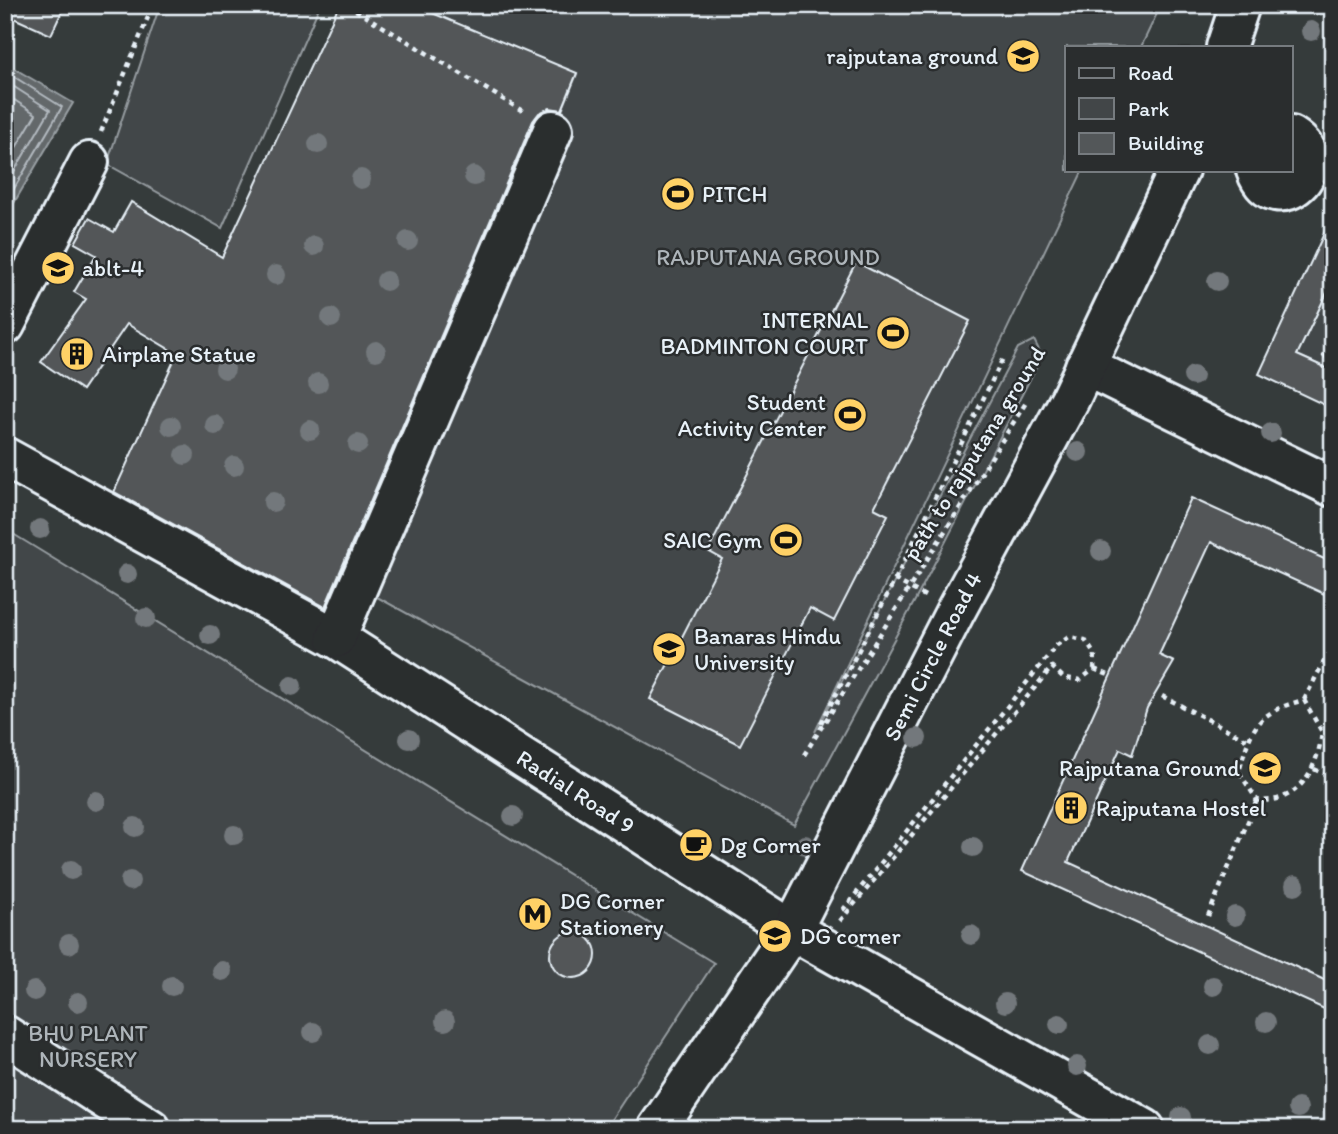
<svg xmlns="http://www.w3.org/2000/svg" width="1338" height="1134" font-family="Itim,sans-serif">
<style>
.built{fill:#363a3b;fill-rule:evenodd}
.green{fill:#424648;stroke:#959ca0;stroke-width:2}
.water{fill:#63686b;stroke:#989fa3;stroke-width:2}
.lines{fill:none;stroke-linecap:round;stroke-linejoin:round}
.shore{stroke:#b3bac0;stroke-width:2}
.building{fill:#535759;stroke:#e8f1f8;stroke-width:2}
.minor-casing{stroke:#e8f1f8;stroke-width:44}
.path{stroke:#e8f1f8;stroke-width:4.5;stroke-dasharray:5 5;stroke-linecap:butt}
.minor{stroke:#2a2d2e;stroke-width:38}
.tree{fill:#73787b}
.labels{text-anchor:middle;stroke-width:5;stroke-linejoin:round;paint-order:stroke}
.poi-label{font-size:23px;fill:#e8f1f8;stroke:#2a2d2e;text-anchor:start}
.park-label{font-size:23px;fill:#aeb5ba;stroke:#2a2d2e}
.street-label{font-size:23px;fill:#e8f1f8;stroke:#2a2d2e}
</style>
<rect width="100%" height="100%" fill="#2a2d2e"/>
<filter id="ink" filterUnits="userSpaceOnUse"><feTurbulence type="fractalNoise" baseFrequency=".0143" numOctaves="2"/><feDisplacementMap in="SourceGraphic" scale="14" xChannelSelector="R" yChannelSelector="G"/><feConvolveMatrix kernelMatrix="1 2 1 2 8 2 1 2 1" color-interpolation-filters="sRGB"/></filter>
<g filter="url(#ink)">
<!-- built -->
<path class="built" d="M5,5H1333V1129H5ZM1067,47H1291V170H1067Z"/>
<!-- green -->
<g class="green">
<polygon points="160,5 320,5 222,228 107,164"/>
<polygon points="413,5 1161,5 1141,47 1067,47 1067,170 1083,170 815,732 1018,348 1034,340 1042,356 919,593 794,825 366,591 577,74"/>
<polygon points="1333,280 1333,371 1297,355"/>
<polygon points="5,529 714,963 605,1129 5,1129"/>
</g>
<!-- water -->
<polygon class="water" points="5,63 73,103 5,218"/>
<g class="lines">
<!-- shore -->
<g class="shore">
<polyline points="5,71 62,107 5,204"/>
<polyline points="5,81 50,110 5,187"/>
<polyline points="5,94 36,114 5,166"/>
</g>
</g>
<!-- building -->
<g class="building">
<polygon points="5,5 65,5 51,35 5,14"/>
<polygon points="339,5 413,5 577,73 562,110 550,108 539,113 533,121 325,607 114,492 177,354 127,324 82,390 41,362 86,299 74,292 96,255 75,243 89,218 114,232 131,202 222,257"/>
<polygon points="1333,214 1333,280 1297,355 1333,371 1333,409 1259,374"/>
<polygon points="856,262 970,321 874,508 888,515 834,621 810,608 740,745 650,699 722,559 708,551"/>
<polygon points="1191,498 1333,563 1333,598 1211,542 1159,655 1174,662 1147,708 1132,755 1120,749 1068,862 1333,984 1333,1013 1022,871"/>
<circle cx="573" cy="955" r="23"/>
</g>
<g class="lines">
<!-- minor casing -->
<g class="minor-casing">
<g id="minor">
<polyline points="1226,47 1240,5"/>
<path d="M1256,170C1275,223 1338,165 1291,136"/>
<polyline points="5,325 89,162"/>
<polyline points="1085,366 1333,487"/>
<path id="s1" d="M5,457L336,638L792,930L1145,1129"/>
<polyline points="336,638 553,130"/>
<polyline points="5,1035 151,1129"/>
<path id="s2" d="M657,1129L792,930L955,612L1070,399L1179,170"/>
</g>
</g>
<!-- path -->
<g class="path">
<polyline points="347,5 526,113"/>
<polyline points="101,132 153,5"/>
<polyline points="1333,336 1324,356 1333,360"/>
<polyline points="895,580 1004,356"/>
<polyline points="1094,669 1111,676"/>
<polyline points="1162,696 1248,740"/>
<path d="M1304,700L1322,732C1318,769 1298,805 1257,800L1239,772C1251,727 1257,712 1304,700Z"/>
<polyline points="1304,700 1333,644"/>
<polyline points="821,723 895,580 927,597"/>
<polyline points="804,755 1027,401"/>
<polyline points="1314,769 1333,778"/>
<polyline points="1208,916 1257,800"/>
<polyline points="840,921 1052,667 1064,678 1080,680 1094,669 1095,655 1085,640 1069,637 1057,645 842,911"/>
</g>
<!-- minor -->
<use href="#minor" class="minor"/>
</g>
<!-- trees -->
<g class="tree">
<circle cx="1311" cy="31" r="10"/>
<circle cx="318" cy="144" r="10"/>
<circle cx="474" cy="176" r="10"/>
<circle cx="361" cy="179" r="10"/>
<circle cx="408" cy="241" r="10"/>
<circle cx="314" cy="246" r="10"/>
<circle cx="276" cy="275" r="10"/>
<circle cx="386" cy="281" r="10"/>
<circle cx="1217" cy="281" r="10"/>
<circle cx="331" cy="318" r="10"/>
<circle cx="376" cy="351" r="10"/>
<circle cx="225" cy="369" r="10"/>
<circle cx="1193" cy="376" r="10"/>
<circle cx="318" cy="383" r="10"/>
<circle cx="215" cy="425" r="10"/>
<circle cx="171" cy="426" r="10"/>
<circle cx="310" cy="430" r="10"/>
<circle cx="1271" cy="433" r="10"/>
<circle cx="358" cy="444" r="10"/>
<circle cx="1078" cy="452" r="10"/>
<circle cx="185" cy="455" r="10"/>
<circle cx="234" cy="466" r="10"/>
<circle cx="273" cy="502" r="10"/>
<circle cx="40" cy="529" r="10"/>
<circle cx="1101" cy="551" r="10"/>
<circle cx="127" cy="574" r="10"/>
<circle cx="146" cy="618" r="10"/>
<circle cx="210" cy="635" r="10"/>
<circle cx="292" cy="686" r="10"/>
<circle cx="917" cy="738" r="10"/>
<circle cx="409" cy="739" r="10"/>
<circle cx="96" cy="801" r="10"/>
<circle cx="513" cy="816" r="10"/>
<circle cx="135" cy="827" r="10"/>
<circle cx="234" cy="835" r="10"/>
<circle cx="805" cy="845" r="10"/>
<circle cx="973" cy="847" r="10"/>
<circle cx="71" cy="870" r="10"/>
<circle cx="130" cy="881" r="10"/>
<circle cx="1295" cy="885" r="10"/>
<circle cx="1235" cy="916" r="10"/>
<circle cx="971" cy="935" r="10"/>
<circle cx="69" cy="944" r="10"/>
<circle cx="222" cy="971" r="10"/>
<circle cx="172" cy="986" r="10"/>
<circle cx="1213" cy="986" r="10"/>
<circle cx="34" cy="991" r="10"/>
<circle cx="78" cy="1002" r="10"/>
<circle cx="1005" cy="1003" r="10"/>
<circle cx="445" cy="1021" r="10"/>
<circle cx="1266" cy="1022" r="10"/>
<circle cx="1059" cy="1024" r="10"/>
<circle cx="313" cy="1032" r="10"/>
<circle cx="1210" cy="1045" r="10"/>
<circle cx="1077" cy="1066" r="10"/>
<circle cx="1298" cy="1108" r="10"/>
<circle cx="1181" cy="1117" r="10"/>
</g>
</g>
<!-- icons -->
<defs>
<g id="university-disc" transform="scale(1.75)"><circle r="9.5" fill="#ffd166" stroke="#2a2d2e"/><path d="M0-5L7-2L0 1L-7-2ZM-4 1L0 2.5L4 1V4Q0 6-4 4Z" fill="#111"/></g>
<g id="stadium-disc" transform="scale(1.75)"><circle r="9.5" fill="#ffd166" stroke="#2a2d2e"/><path d="M0-5a6.5 5 0 1 0 0 10a6.5 5 0 1 0 0-10ZM-3.5-1.8h7v3.6h-7Z" fill="#111"/></g>
<g id="building-disc" transform="scale(1.75)"><circle r="9.5" fill="#ffd166" stroke="#2a2d2e"/><path d="M-4-6H4V6H1V3H-1V6H-4ZM-2.5-4.3h1.7v1.8h-1.7ZM.8-4.3h1.7v1.8H.8ZM-2.5-1h1.7V.8h-1.7ZM.8-1h1.7V.8H.8Z" fill="#111"/></g>
<g id="cafe-disc" transform="scale(1.75)"><circle r="9.5" fill="#ffd166" stroke="#2a2d2e"/><path d="M-5.5-4.5H6V0H3Q3 3.5 0 3.5H-2.5Q-5.5 3.5-5.5 0ZM3-3.2v2h1.7v-2ZM-6 4.5H4V6H-6Z" fill="#111"/></g>
<g id="metro-disc" transform="scale(1.75)"><circle r="9.5" fill="#ffd166" stroke="#2a2d2e"/><path d="M-5.5 5V-5H-3L0 0L3-5H5.5V5H3V-.5L0 4L-3-.5V5Z" fill="#111"/></g>
</defs>
<g fill-rule="evenodd">
<use href="#university-disc" x="1023" y="56"/>
<use href="#stadium-disc" x="678" y="194"/>
<use href="#university-disc" x="58" y="268"/>
<use href="#stadium-disc" x="893" y="333"/>
<use href="#building-disc" x="77" y="354"/>
<use href="#stadium-disc" x="850" y="415"/>
<use href="#stadium-disc" x="786" y="540"/>
<use href="#university-disc" x="669" y="649"/>
<use href="#university-disc" x="1265" y="768"/>
<use href="#building-disc" x="1071" y="808"/>
<use href="#cafe-disc" x="696" y="845"/>
<use href="#metro-disc" x="535" y="914"/>
<use href="#university-disc" x="775" y="936"/>
</g>
<g class="labels">
<!-- poi labels -->
<g class="poi-label">
<text x="998" y="64" text-anchor="end">rajputana ground</text>
<text x="702" y="202">PITCH</text>
<text x="82" y="276">ablt-4</text>
<text x="868" y="328" text-anchor="end">INTERNAL<tspan x="868" dy="26">BADMINTON COURT</tspan></text>
<text x="102" y="362">Airplane Statue</text>
<text x="826" y="410" text-anchor="end">Student<tspan x="826" dy="26">Activity Center</tspan></text>
<text x="762" y="548" text-anchor="end">SAIC Gym</text>
<text x="694" y="644">Banaras Hindu<tspan x="694" dy="26">University</tspan></text>
<text x="1240" y="776" text-anchor="end">Rajputana Ground</text>
<text x="1096" y="816">Rajputana Hostel</text>
<text x="720" y="853">Dg Corner</text>
<text x="560" y="909">DG Corner<tspan x="560" dy="26">Stationery</tspan></text>
<text x="800" y="944">DG corner</text>
</g>
<!-- park labels -->
<g class="park-label">
<text x="768" y="265">RAJPUTANA GROUND</text>
<text x="88" y="1041">BHU PLANT<tspan x="88" dy="26">NURSERY</tspan></text>
</g>
<!-- street labels -->
<g class="street-label">
<text transform="translate(974 453) rotate(-58)" y="8">path to rajputana ground</text>
<text dy="8" stroke="none"><textPath href="#s2" startOffset="548">Semi Circle Road 4</textPath></text>
<text dy="8" stroke="none"><textPath href="#s1" startOffset="662">Radial Road 9</textPath></text>
</g>
</g>
<!-- margin -->
<rect width="1338" height="1134" fill="none" stroke="#2a2d2e" stroke-width="28"/>
<rect x="14" y="14" width="1310" height="1106" fill="none" stroke="#e8f1f8" stroke-width="2.5" filter="url(#ink)"/>
<!-- legend -->
<rect x="1065" y="46" width="228" height="126" fill="#2a2d2e" stroke="#767b7f" stroke-width="2"/>
<rect x="1079" y="68" width="35" height="10" fill="#2a2d2e" stroke="#767b7f" stroke-width="2"/>
<text x="1128" y="80" font-size="21" fill="#e8f1f8">Road</text>
<rect x="1079" y="98" width="35" height="21" fill="#424648" stroke="#767b7f" stroke-width="2"/>
<text x="1128" y="116" font-size="21" fill="#e8f1f8">Park</text>
<rect x="1079" y="133" width="35" height="21" fill="#535759" stroke="#767b7f" stroke-width="2"/>
<text x="1128" y="150" font-size="21" fill="#e8f1f8">Building</text>
</svg>
